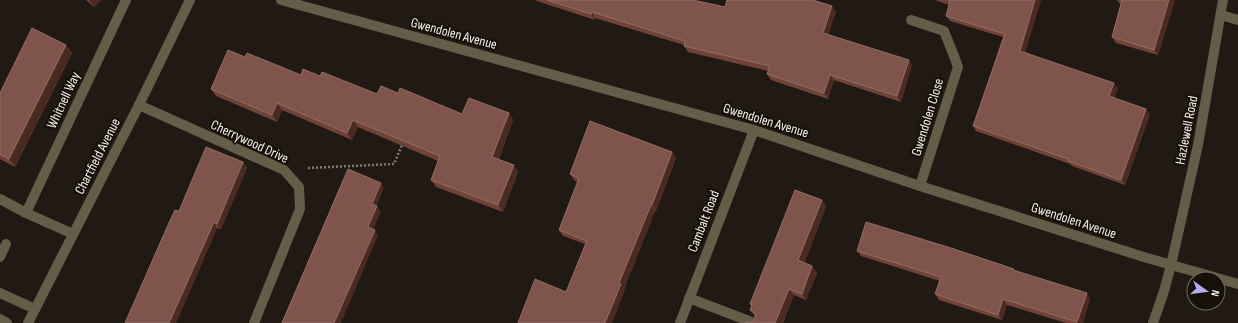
<svg xmlns="http://www.w3.org/2000/svg" width="1238" height="323" font-family="'Sofia Sans Condensed',sans-serif">
<style>
.lines{fill:none;stroke-linecap:round;stroke-linejoin:round}
.path{stroke:#837c76;stroke-width:2.5;stroke-dasharray:2 2;stroke-linecap:butt}
.service{stroke:#665d49;stroke-width:10}
.minor{stroke:#665d49;stroke-width:10}
.wall{fill:#714337}
.shaded-wall{fill:#4b2a21}
.building{fill:#7f554b;stroke:#916e64}
.labels{text-anchor:middle;stroke-width:4;stroke-linejoin:round;paint-order:stroke}
.street-label{font-size:14px;fill:#f4efea;stroke:#17100a}
</style>
<rect width="100%" height="100%" fill="#211913"/>
<g class="lines">
<!-- path -->
<polyline class="path" points="308,168 394,164 402,145"/>
<!-- service -->
<g class="service">
<polyline points="1221,15 1238,20"/>
<polyline points="911,20 944,31 954,56"/>
<polyline points="0,257 6,244"/>
<polyline points="0,293 35,309"/>
<polyline points="689,298 754,323"/>
<polyline points="0,319 7,323"/>
</g>
<!-- minor -->
<g class="minor">
<polyline points="281,0 754,130 920,186 1147,258 1238,284"/>
<polyline points="139,105 284,170 299,187 300,209 254,323"/>
<polyline points="920,186 958,67 954,56"/>
<polyline points="0,199 26,213 73,234"/>
<polyline points="26,213 126,0"/>
<polyline points="28,323 139,105 190,0"/>
<polyline points="680,323 754,130"/>
<polyline points="1153,323 1164,291 1171,265 1198,145 1223,0"/>
</g>
</g>
<!-- wall -->
<g class="wall">
<polygon points="86,0 101,0 94,7"/>
<polygon points="534,0 693,0 725,7 836,12 828,35 912,65 901,102 834,80 828,99 771,80 767,74 768,71 688,52 684,46 684,45 595,18 595,20"/>
<polygon points="935,0 1041,0 1025,52 1118,88 1114,98 1150,114 1125,185 1072,166 1070,164 976,131 973,126 1003,37 950,21 946,16 949,5"/>
<polygon points="1117,0 1175,0 1158,55 1116,43 1112,37 1121,4 1120,4"/>
<polygon points="66,45 72,53 15,167 0,159 0,93"/>
<polygon points="245,57 301,75 320,76 377,94 398,93 462,114 509,113 513,120 499,159 518,172 503,212 436,187 431,180 438,161 358,127 352,140 282,110 277,122 216,96 211,89"/>
<polygon points="672,152 676,158 656,211 655,211 624,289 625,290 566,292 585,244 563,236 559,230 578,182 574,180 570,174"/>
<polygon points="243,162 247,168 221,229 217,228 176,323 125,323 179,211"/>
<polygon points="822,200 826,207 804,263 812,266 817,273 806,300 794,295 783,323 745,323 751,323 755,319 755,316 750,310 752,306 750,304"/>
<polygon points="857,251 1015,271 1090,298 1083,323 1066,323 1007,305 1002,320 939,300 935,294 940,281 861,256"/>
</g>
<!-- shaded-wall -->
<g class="shaded-wall">
<polygon points="89,0 101,0 94,7"/>
<polygon points="1035,0 1041,0 1024,56 1020,51"/>
<polygon points="1169,0 1175,0 1158,55 1154,50"/>
<polygon points="832,6 836,12 827,38 823,33"/>
<polygon points="592,12 595,18 595,20 591,14"/>
<polygon points="66,45 72,53 15,167 9,159"/>
<polygon points="909,60 912,65 901,102 897,96"/>
<polygon points="830,75 834,80 828,99 824,93"/>
<polygon points="1114,83 1118,88 1113,102 1109,96"/>
<polygon points="277,103 282,110 277,122 272,115"/>
<polygon points="1146,109 1150,114 1125,185 1121,180"/>
<polygon points="509,113 513,120 497,164 492,157"/>
<polygon points="353,120 358,127 352,140 347,133"/>
<polygon points="672,152 676,158 656,211 652,205"/>
<polygon points="243,162 247,168 221,229 217,224"/>
<polygon points="514,165 518,172 503,212 498,205"/>
<polygon points="381,183 384,188 375,209 372,204"/>
<polygon points="822,200 826,207 803,267 798,260"/>
<polygon points="651,205 655,211 624,289 625,290 612,323 605,323 619,283"/>
<polygon points="377,206 381,212 372,233 368,227"/>
<polygon points="214,222 217,228 176,323 169,323"/>
<polygon points="375,230 378,235 341,323 334,323"/>
<polygon points="812,266 817,273 806,300 802,294"/>
<polygon points="789,289 794,295 783,323 775,323"/>
<polygon points="1087,293 1090,298 1083,323 1078,323 1077,322"/>
<polygon points="1003,299 1007,305 1002,320 998,315"/>
</g>
<!-- building -->
<g class="building">
<polygon points="547,0 693,0 725,7 727,0 813,0 832,6 823,33 909,60 897,96 830,75 824,93 767,74 770,66 684,46 685,41 592,12 591,14"/>
<polygon points="948,0 1035,0 1020,51 1114,83 1109,96 1146,109 1121,180 1068,161 1068,159 973,126 1005,34 946,16 950,1"/>
<polygon points="1121,0 1169,0 1154,50 1112,37 1122,0"/>
<polygon points="32,28 66,45 9,159 0,154 0,93"/>
<polygon points="228,50 245,57 247,53 301,75 303,69 320,76 322,72 377,94 381,86 398,93 400,88 462,114 469,98 509,113 492,157 514,165 498,205 431,180 440,156 353,120 347,133 277,103 272,115 211,89"/>
<polygon points="590,121 672,152 652,205 651,205 619,283 621,284 605,323 518,323 535,279 566,292 587,241 559,230 579,178 570,174"/>
<polygon points="206,147 243,162 217,224 214,222 169,323 125,323 168,225 175,210 179,211"/>
<polygon points="348,169 381,183 372,204 377,206 368,227 375,230 334,323 282,323"/>
<polygon points="795,190 822,200 798,260 812,266 802,294 789,289 775,323 745,323 745,322 751,323 755,319 755,313 750,310 752,304 750,304"/>
<polygon points="866,222 951,248 1014,269 1013,270 1087,293 1077,322 1003,299 998,315 935,294 941,277 857,251"/>
</g>
<g class="labels">
<!-- street labels -->
<g class="street-label">
<text transform="translate(454 33) rotate(15)" y="5">Gwendolen Avenue</text>
<text transform="translate(63 100) rotate(-65)" y="5">Whitnell Way</text>
<text transform="translate(927 117) rotate(-73)" y="5">Gwendolen Close</text>
<text transform="translate(766 120) rotate(17)" y="5">Gwendolen Avenue</text>
<text transform="translate(1186 130) rotate(-79)" y="5">Hazlewell Road</text>
<text transform="translate(250 141) rotate(25)" y="5">Cherrywood Drive</text>
<text transform="translate(97 156) rotate(-63)" y="5">Chartfield Avenue</text>
<text transform="translate(1074 220) rotate(18)" y="5">Gwendolen Avenue</text>
<text transform="translate(703 221) rotate(-69)" y="5">Cambalt Road</text>
</g>
</g>
<!-- north arrow -->
<g transform="translate(1206 291) rotate(104)"><circle r="19" fill="#17100a" stroke="#6f6964"/>
<path d="M0-3L7 15L0 10L-7 15Z" fill="#b5acf8"/>
<text y="-6" font-size="11" font-weight="bold" text-anchor="middle" fill="#f4efea">N</text>
</g>
</svg>
